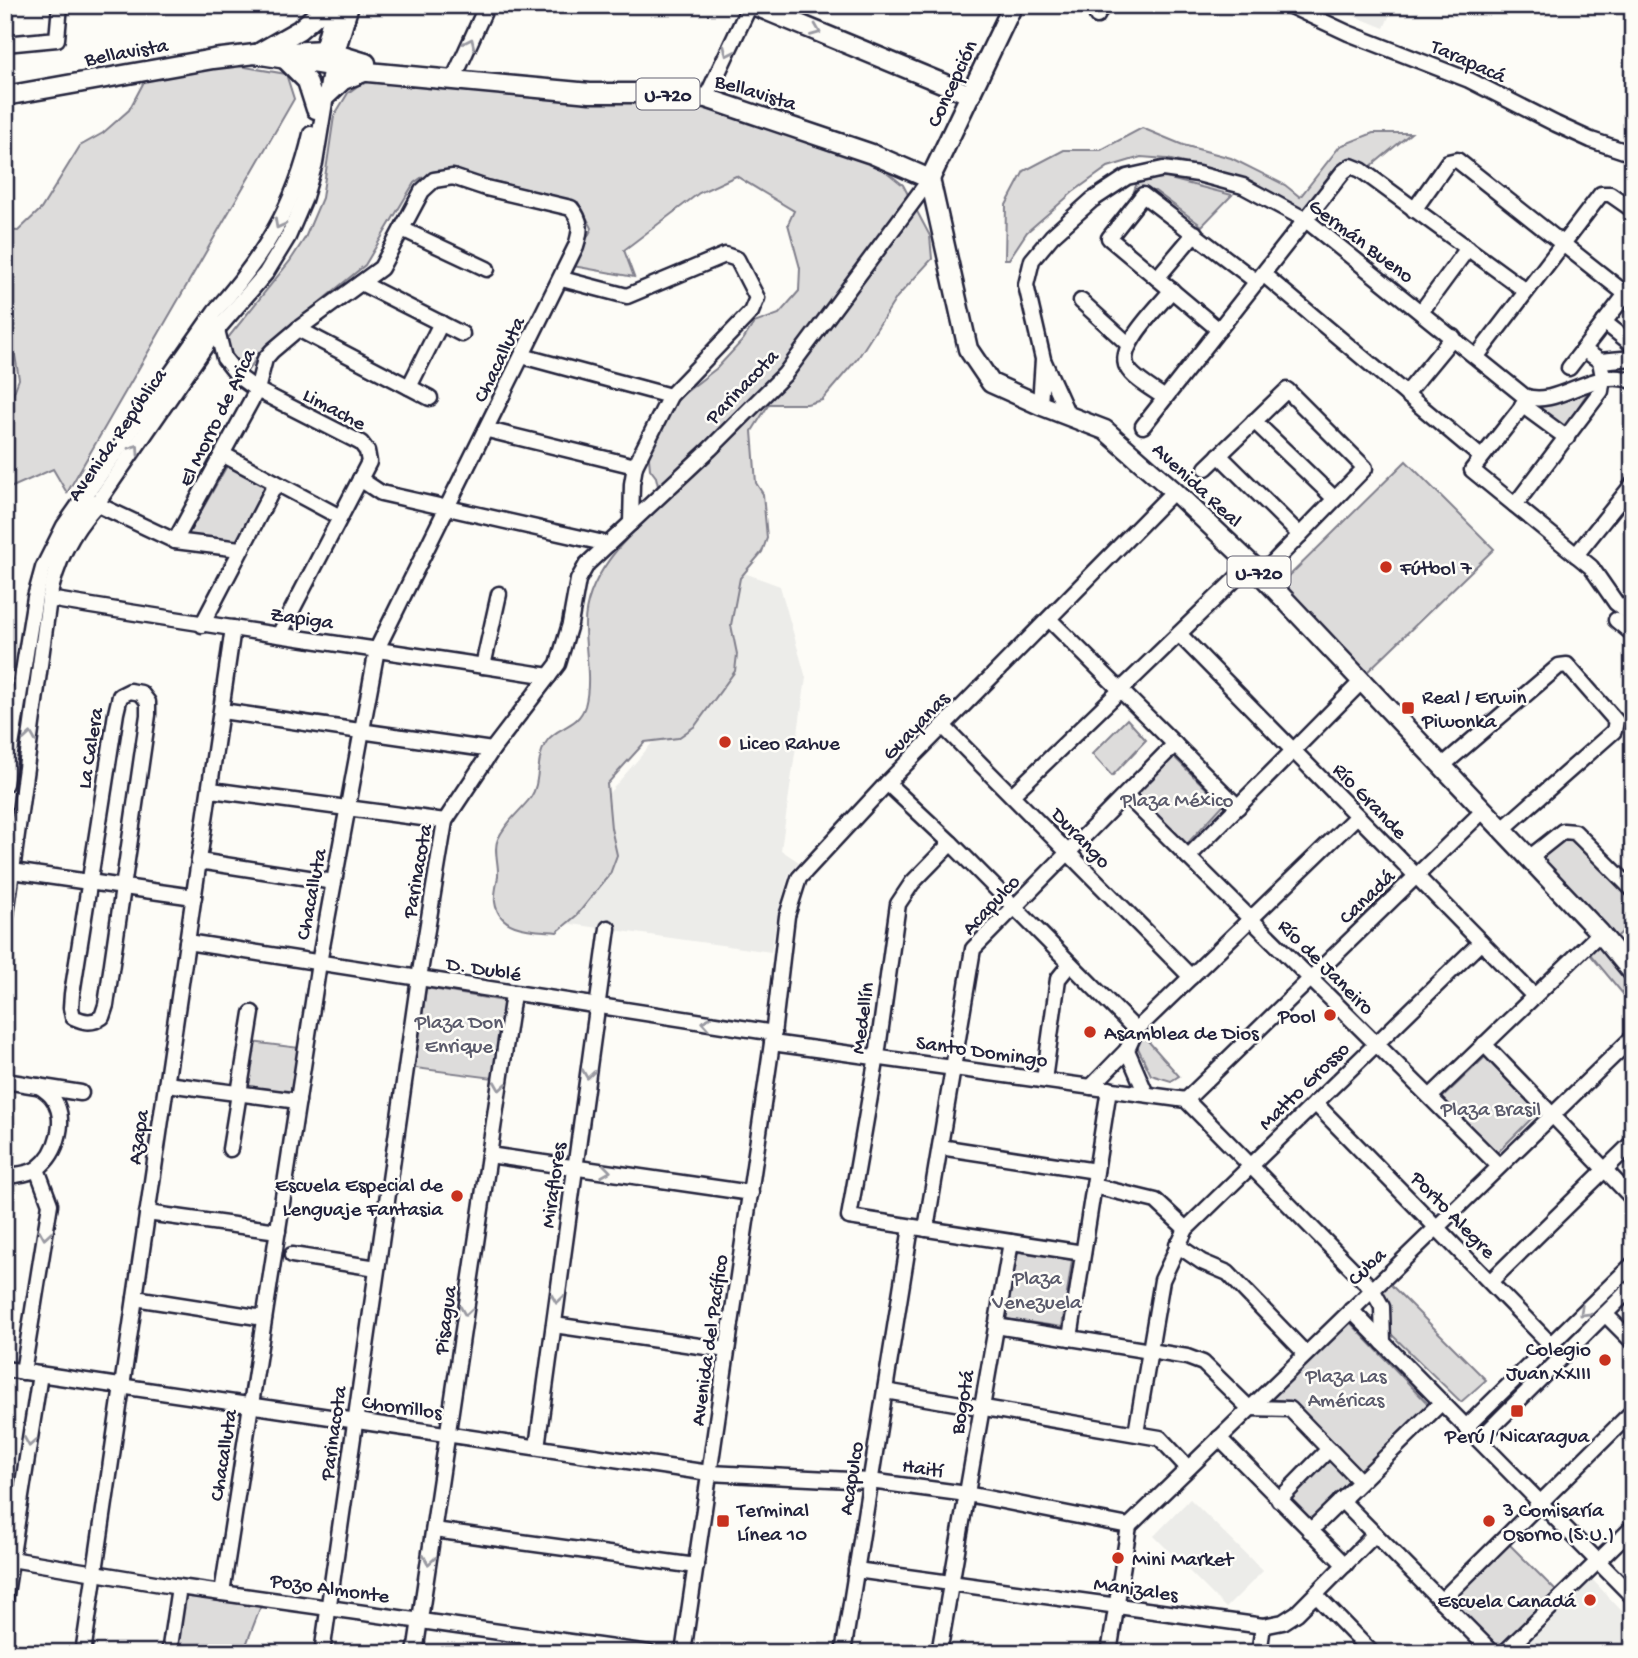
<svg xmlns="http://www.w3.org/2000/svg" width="1638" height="1658" font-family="'Gochi Hand',sans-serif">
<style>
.built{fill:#ecece9}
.green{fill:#dddcdb;stroke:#807f8b;stroke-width:2}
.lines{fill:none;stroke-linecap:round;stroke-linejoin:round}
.minor-casing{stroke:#22223b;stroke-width:19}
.major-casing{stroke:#22223b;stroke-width:23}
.minor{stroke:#fdfcf7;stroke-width:14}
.major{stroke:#fdfcf7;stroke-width:18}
.oneway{stroke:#9a9aa2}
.poi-dot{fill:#c8321e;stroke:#fdfcf7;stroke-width:2.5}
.labels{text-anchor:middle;stroke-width:5;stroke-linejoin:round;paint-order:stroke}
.shield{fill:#fdfcf7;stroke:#646373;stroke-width:2}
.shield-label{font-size:19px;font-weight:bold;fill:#22223b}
.street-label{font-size:21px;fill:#22223b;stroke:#fdfcf7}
.poi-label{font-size:21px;fill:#22223b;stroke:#fdfcf7;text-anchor:start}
.park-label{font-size:21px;fill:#5a5a6b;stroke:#fdfcf7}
</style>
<rect width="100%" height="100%" fill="#fdfcf7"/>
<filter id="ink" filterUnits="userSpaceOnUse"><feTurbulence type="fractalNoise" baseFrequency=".0143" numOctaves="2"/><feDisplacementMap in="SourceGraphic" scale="14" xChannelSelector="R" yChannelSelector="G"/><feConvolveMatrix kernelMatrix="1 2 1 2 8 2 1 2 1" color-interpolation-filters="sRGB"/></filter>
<g filter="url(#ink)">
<!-- built -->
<g class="built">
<polygon points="1327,5 1394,5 1384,28"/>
<polygon points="733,569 780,586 806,678 781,850 799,862 789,874 778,913 771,952 557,922 597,807 721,663"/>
<polygon points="1190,1499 1263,1571 1226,1608 1154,1536"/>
<polygon points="1591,1578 1633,1623 1633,1653 1513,1653"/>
</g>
<!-- green -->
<g class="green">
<polygon points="222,63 286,74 294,99 67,493 53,469 10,488 5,502 5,416 19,379 9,320 5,324 5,230 18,231 41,209 80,146 103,133 129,110 146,78"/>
<path d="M367,79L651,98L701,107L869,158L903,185L930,236L932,259L897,297L858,358L822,400L807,404H769L752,431L756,483L763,494L767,538L762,552L740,578L731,625L737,654L735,671L695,726L678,738L645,742L607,784L611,828L617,855L610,874L577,915L557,932C535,930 499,932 495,902C494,894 497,884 498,876C499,864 493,849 498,839C506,821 520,812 531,797C541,783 535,758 547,741C557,726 578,728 585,706C592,681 585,652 585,626C584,576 629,535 662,503L656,477L650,469L648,448L677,399L717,368L743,340L754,323L779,314L799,291L800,268L788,224L794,211L736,176L699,193L624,250L634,277L573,266L592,228L578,202L453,171L421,178L414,183L365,265L265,347L243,377L233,359L227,339L290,261L305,238L322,198L334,116L348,93Z"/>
<polygon points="1142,128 1183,145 1231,158 1285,185 1300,197 1340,146 1373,133 1411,133 1370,167 1350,158 1309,205 1305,214 1225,173 1167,159 1141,157 1108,167 1073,192 1027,232 1009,259 1005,259 1006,205 1024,171 1064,150 1101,150"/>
<polygon points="1166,178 1232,195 1202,226 1155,191 1134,191 1138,180"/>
<polygon points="1594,383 1563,430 1528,403"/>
<polygon points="1406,461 1494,549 1363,676 1279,586"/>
<polygon points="228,464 267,486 237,541 187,536"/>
<polygon points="1127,719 1146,740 1112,776 1092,754"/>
<polygon points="1172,755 1223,805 1185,846 1133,796"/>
<polygon points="1569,834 1633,895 1633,921 1616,938 1540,860"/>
<polygon points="1603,941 1633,981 1633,1006 1589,953"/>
<polygon points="426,988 504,1001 493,1078 415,1068"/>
<polygon points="1141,1033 1179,1076 1171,1081 1151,1075 1135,1042"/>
<polygon points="251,1042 300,1048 291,1096 244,1089"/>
<polygon points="1485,1057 1538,1112 1494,1156 1440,1100"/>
<polygon points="1012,1251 1072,1260 1062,1327 1001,1318"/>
<polygon points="1388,1282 1486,1380 1461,1402 1390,1333 1389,1311 1379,1291"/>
<polygon points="1347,1319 1431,1407 1363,1473 1294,1402 1268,1399"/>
<polygon points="1328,1454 1355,1482 1310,1526 1284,1500"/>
<polygon points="1506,1541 1558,1593 1498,1652 1447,1600"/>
<polygon points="185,1592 262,1603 243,1653 175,1653"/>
</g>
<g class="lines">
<!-- minor casing -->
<g class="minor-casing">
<g id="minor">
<polyline points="1288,5 1348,33 1469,80 1556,124 1591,140 1633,154"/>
<polyline points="1097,16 1102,5"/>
<polyline points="5,44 57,39 60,5"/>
<polyline points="453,80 487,5"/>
<polyline points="706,98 750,5"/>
<polyline points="1414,210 1448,162 1457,160 1626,294"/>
<polyline points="402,229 487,269"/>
<polyline points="1263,274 1481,457"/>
<polyline points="1157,278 1195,233"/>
<polyline points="562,279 627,296 725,255 737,259 757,298 751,312 670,396 635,466 632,484 631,523"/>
<polyline points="361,283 462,334"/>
<polyline points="1081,301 1128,344"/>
<polyline points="1421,312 1468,248"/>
<polyline points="1604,322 1633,345"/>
<polyline points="216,326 224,358 239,377 257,390 361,443 367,451 369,462 279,635"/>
<polyline points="298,329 430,398"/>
<polyline points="1219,330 1109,238 1143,195 1257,282"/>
<polyline points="522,356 670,396"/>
<polyline points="1477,356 1601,194 1610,194 1633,210"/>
<polyline points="1600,361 1633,358"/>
<polyline points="1044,362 1068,415"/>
<polyline points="1569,368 1633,285"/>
<polyline points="409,387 441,323"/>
<polyline points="1406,394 1453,337"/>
<path d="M1165,398C1154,390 1133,379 1127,367C1116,347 1159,306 1172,290"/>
<polyline points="1529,398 1472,470 1591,567 1616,603 1633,616"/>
<path d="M1040,405L1043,359L1026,285L1032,260L1052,236L1092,200L1127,177L1163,169L1198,174L1243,186L1306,220L1524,396C1559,409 1592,366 1633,381"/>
<polyline points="1522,405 1567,438"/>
<polyline points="1254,421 1335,499"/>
<polyline points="1143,426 1343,172 1351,166 1361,170 1526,291"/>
<polyline points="488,430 635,466"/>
<polyline points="224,455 340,517"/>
<polyline points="1219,455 1300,535"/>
<polyline points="1206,468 1287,390 1365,468 1261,575"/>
<polyline points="360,479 381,493 608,544"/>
<polyline points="90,501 175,541 240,549"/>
<polyline points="1515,505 1601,391 1603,377 1600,361 1584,350"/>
<path d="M175,541L257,390L265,359L272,351L298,329L381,268L422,191L434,180L453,177L486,188L571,208C582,221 581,230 576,246L377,649L319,963L222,1593"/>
<polyline points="1576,555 1633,484"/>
<path d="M49,599C216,627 383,650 549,676"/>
<polyline points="1049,619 1238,807"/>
<polyline points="1616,620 1633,634"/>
<polyline points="202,625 276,483"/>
<polyline points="1179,634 1534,996"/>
<polyline points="483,666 499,594"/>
<path d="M130,691L141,693L148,702V715L106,1005L102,1017C92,1024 84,1022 73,1017L71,1008L72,994L116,713L120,696Z"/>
<polyline points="222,711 492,750"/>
<polyline points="943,726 1191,977"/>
<polyline points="1442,766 1559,666 1567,665 1616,721 1614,731 1503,829"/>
<polyline points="887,783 951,843 1136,1030"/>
<path d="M5,784L35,597L43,568L64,526L215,311C263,257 295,206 311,134"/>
<polyline points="211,790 445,821"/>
<polyline points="1012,795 1251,564"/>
<polyline points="1126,795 1499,1166"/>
<polyline points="951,843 912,883 898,904 877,1056 849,1217 1083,1253"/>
<polyline points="1188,857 1361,682"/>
<polyline points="1529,858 1563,831 1575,832 1633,890"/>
<polyline points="199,861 334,882"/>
<polyline points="5,870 194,897"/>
<path d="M5,922L49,599C56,562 71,533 96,505L216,331L266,273L288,237L304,200L315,163L331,65"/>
<polyline points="187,942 774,1033"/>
<polyline points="1621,958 1633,946"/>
<polyline points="772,1043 1186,1100"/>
<polyline points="1484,1044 1633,1199"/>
<polyline points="1044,1080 1058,979 1070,964"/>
<polyline points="5,1081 81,1093"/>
<polyline points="167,1084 298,1101"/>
<polyline points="1091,1087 1127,1050"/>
<polyline points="1146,1094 1127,1050 1136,1030 1357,816"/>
<polyline points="1430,1097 1600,933"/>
<polyline points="1186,1100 1484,810"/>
<polyline points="1186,1100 1372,1289 1382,1307 1383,1343"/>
<polyline points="1315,1103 1562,1356"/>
<polyline points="940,1147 1096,1171"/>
<polyline points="230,1149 252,1013"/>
<polyline points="489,1155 751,1193"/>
<path d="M5,1176C15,1175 30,1174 38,1168C58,1153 68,1118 52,1097C49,1093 43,1089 39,1086"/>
<polyline points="1094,1186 1156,1201 1186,1229"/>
<polyline points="147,1213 278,1231"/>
<polyline points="926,1229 973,949 1175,744"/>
<polyline points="1177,1245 1202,1262 1228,1273 1305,1353"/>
<polyline points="292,1255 377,1268"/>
<polyline points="1491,1281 1633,1142"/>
<polyline points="135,1298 264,1318"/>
<polyline points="1351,1310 1633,1597"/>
<polyline points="1605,1314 1633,1342"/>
<polyline points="554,1325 727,1350"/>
<polyline points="996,1326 1187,1357 1203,1363 1249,1408"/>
<polyline points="1070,1338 1109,1089"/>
<polyline points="5,1369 709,1473 870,1481 967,1494 1129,1526"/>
<polyline points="23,1372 50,1204 37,1169"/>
<polyline points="885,1391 1160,1438 1188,1468"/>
<polyline points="1249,1408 1290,1409 1360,1481"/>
<polyline points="1466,1427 1633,1264"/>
<polyline points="1136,1433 1162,1280 1186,1229 1481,942"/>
<polyline points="1219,1438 1345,1565"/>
<polyline points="1479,1440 1633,1286"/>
<polyline points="537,1447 608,928"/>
<polyline points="1279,1500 1329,1449"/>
<polyline points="1341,1500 1493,1653"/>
<polyline points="1129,1526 1633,1037"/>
<polyline points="434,1530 696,1566"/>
<polyline points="1310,1531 1442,1402"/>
<polyline points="5,1558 179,1587 649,1653"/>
<polyline points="856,1570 1263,1626 1283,1622 1297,1613 1375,1534"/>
<polyline points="1316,1595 1372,1653"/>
<polyline points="5,1600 40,1374"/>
<polyline points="1441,1601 1633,1411"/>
<polyline points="83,1653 233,628"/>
<polyline points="169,1653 179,1587"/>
<polyline points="322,1653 419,978 445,821 492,750 558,664 570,624 578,580 587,564 710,449 785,374 930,179"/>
<polyline points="415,1653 513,994"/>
<polyline points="683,1653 772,1043 787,916 799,878 887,783 1174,491"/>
<polyline points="843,1653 911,1227"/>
<polyline points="939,1653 1011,1242"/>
<polyline points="1109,1653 1129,1526"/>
<polyline points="1259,1653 1263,1626"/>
<polyline points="1504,1653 1633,1527"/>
</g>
</g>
<!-- major casing -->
<g class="major-casing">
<g id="major">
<polyline points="753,5 971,95"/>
<polyline points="324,49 336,5"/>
<polyline points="262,51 299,30 328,5"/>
<polyline points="255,54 368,72 453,80 590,93 652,93 706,98 872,154 930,179"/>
<polyline points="285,59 307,81 316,109"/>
<polyline points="332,62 349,5"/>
<polyline points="5,96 213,59 255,54 323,50 366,63"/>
<polyline points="326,96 343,80 364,72"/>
<polyline points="930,179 968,349 991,383 1040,405 1105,430 1174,491 1251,564 1600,933 1633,973"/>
<polyline points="930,179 1013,5"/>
</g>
</g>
<!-- minor -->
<use href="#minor" class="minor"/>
<!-- major -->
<use href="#major" class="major"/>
</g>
<!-- one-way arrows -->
<defs><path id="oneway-chevron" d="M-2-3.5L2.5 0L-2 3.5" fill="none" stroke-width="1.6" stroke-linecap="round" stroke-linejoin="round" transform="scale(1.75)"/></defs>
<g class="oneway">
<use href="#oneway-chevron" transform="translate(816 31) rotate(22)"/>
<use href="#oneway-chevron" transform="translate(470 43) rotate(-65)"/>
<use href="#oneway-chevron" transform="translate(728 52) rotate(115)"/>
<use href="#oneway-chevron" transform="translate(279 224) rotate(118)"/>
<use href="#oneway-chevron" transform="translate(135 449) rotate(-55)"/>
<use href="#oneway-chevron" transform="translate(30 737) rotate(-82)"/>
<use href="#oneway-chevron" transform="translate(706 1023) rotate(-171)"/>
<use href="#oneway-chevron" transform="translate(588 1074) rotate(98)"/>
<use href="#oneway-chevron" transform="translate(500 1086) rotate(98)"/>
<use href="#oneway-chevron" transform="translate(606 1171) rotate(8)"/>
<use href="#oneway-chevron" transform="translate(45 1235) rotate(99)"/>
<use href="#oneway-chevron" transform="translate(557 1299) rotate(98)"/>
<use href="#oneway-chevron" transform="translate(466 1311) rotate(98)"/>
<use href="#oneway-chevron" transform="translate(1584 1312) rotate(136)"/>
<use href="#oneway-chevron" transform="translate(30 1442) rotate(99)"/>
<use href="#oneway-chevron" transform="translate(429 1560) rotate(99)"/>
</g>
</g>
<!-- markers -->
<g class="poi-dot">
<circle cx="1386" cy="567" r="7"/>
<rect x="1401" y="701" width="14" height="14" rx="3.5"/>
<circle cx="725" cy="742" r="7"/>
<circle cx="1330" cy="1015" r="7"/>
<circle cx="1090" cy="1032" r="7"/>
<circle cx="457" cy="1196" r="7"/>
<circle cx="1605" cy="1360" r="7"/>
<rect x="1510" y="1404" width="14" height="14" rx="3.5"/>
<rect x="716" y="1514" width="14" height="14" rx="3.5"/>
<circle cx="1489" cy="1521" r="7"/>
<circle cx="1118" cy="1558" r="7"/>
<circle cx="1590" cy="1600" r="7"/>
</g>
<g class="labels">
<!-- shield labels -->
<g class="shield">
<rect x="636.5" y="78.5" width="63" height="31" rx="5"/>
<rect x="1227.5" y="556.5" width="63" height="31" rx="5"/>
</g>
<g class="shield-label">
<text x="668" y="101">U-720</text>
<text x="1259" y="579">U-720</text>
</g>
<!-- street labels -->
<g class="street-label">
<text transform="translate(126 51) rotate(-10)" y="7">Bellavista</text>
<text transform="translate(1469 60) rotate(24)" y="7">Tarapacá</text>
<text transform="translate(951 83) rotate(-65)" y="7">Concepción</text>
<text transform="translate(756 91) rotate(17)" y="7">Bellavista</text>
<text transform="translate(1362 240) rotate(37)" y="7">Germán Bueno</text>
<text transform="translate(498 359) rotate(-64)" y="7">Chacalluta</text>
<text transform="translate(741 386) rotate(-46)" y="7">Parinacota</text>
<text transform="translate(335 408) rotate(28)" y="7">Limache</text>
<text transform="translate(216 417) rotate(-64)" y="7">El Morro de Arica</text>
<text transform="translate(116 434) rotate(-55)" y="7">Avenida República</text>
<text transform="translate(1198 484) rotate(43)" y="7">Avenida Real</text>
<text transform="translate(302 617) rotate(8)" y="7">Zapiga</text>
<text transform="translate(915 725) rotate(-46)" y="7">Guayanas</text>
<text transform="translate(89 748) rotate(-81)" y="7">La Calera</text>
<text transform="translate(1371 800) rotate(46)" y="7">Río Grande</text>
<text transform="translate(1082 837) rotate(46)" y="7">Durango</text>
<text transform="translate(416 871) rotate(-80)" y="7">Parinacota</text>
<text transform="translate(310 894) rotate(-79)" y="7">Chacalluta</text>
<text transform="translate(1366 896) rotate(-44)" y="7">Canadá</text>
<text transform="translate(990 904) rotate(-47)" y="7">Acapulco</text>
<text transform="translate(1327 966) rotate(45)" y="7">Río de Janeiro</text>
<text transform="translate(484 968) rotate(9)" y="7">D. Dublé</text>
<text transform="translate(861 1018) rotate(-82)" y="7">Medellín</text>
<text transform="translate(982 1050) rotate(8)" y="7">Santo Domingo</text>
<text transform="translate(1303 1085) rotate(-44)" y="7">Matto Grosso</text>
<text transform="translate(137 1137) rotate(-82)" y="7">Azapa</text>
<text transform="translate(552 1185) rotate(-82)" y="7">Miraflores</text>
<text transform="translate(1454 1214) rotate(46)" y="7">Porto Alegre</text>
<text transform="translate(1366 1266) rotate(-44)" y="7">Cuba</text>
<text transform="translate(444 1320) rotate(-82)" y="7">Pisagua</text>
<text transform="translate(708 1340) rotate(-82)" y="7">Avenida del Pacífico</text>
<text transform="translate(961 1402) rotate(-80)" y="7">Bogotá</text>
<text transform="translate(402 1406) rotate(8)" y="7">Chorrillos</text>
<text transform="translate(332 1433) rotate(-82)" y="7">Parinacota</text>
<text transform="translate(222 1455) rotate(-81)" y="7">Chacalluta</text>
<text transform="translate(923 1467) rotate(8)" y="7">Haití</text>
<text transform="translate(850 1478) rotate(-81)" y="7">Acapulco</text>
<text transform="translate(330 1587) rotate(8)" y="7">Pozo Almonte</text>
<text transform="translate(1136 1588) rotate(8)" y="7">Manizales</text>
</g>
<!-- poi labels -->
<g class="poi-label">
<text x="1400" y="574">Fútbol 7</text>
<text x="1422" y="703">Real / Erwin<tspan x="1422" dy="24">Piwonka</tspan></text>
<text x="739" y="749">Liceo Rahue</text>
<text x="1316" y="1022" text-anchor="end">Pool</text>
<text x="1104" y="1039">Asamblea de Dios</text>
<text x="443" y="1191" text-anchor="end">Escuela Especial de<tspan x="443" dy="24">Lenguaje Fantasia</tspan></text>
<text x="1591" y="1355" text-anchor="end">Colegio<tspan x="1591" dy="24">Juan XXIII</tspan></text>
<text x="1517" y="1442" text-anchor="middle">Perú / Nicaragua</text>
<text x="737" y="1516">Terminal<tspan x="737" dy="24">Línea 10</tspan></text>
<text x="1503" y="1516">3 Comisaría<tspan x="1503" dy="24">Osorno (S.U.)</tspan></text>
<text x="1132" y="1565">Mini Market</text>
<text x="1576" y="1607" text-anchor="end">Escuela Canadá</text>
</g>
<!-- park labels -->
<g class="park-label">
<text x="1177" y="806">Plaza México</text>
<text x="459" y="1028">Plaza Don<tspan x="459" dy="24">Enrique</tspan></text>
<text x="1491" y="1115">Plaza Brasil</text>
<text x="1037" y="1284">Plaza<tspan x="1037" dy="24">Venezuela</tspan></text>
<text x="1346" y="1382">Plaza Las<tspan x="1346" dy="24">Américas</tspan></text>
</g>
</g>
<!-- margin -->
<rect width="1638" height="1658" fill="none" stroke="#fdfcf7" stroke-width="28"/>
<rect x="14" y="14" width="1610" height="1630" fill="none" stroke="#22223b" stroke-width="2.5" filter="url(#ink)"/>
</svg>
